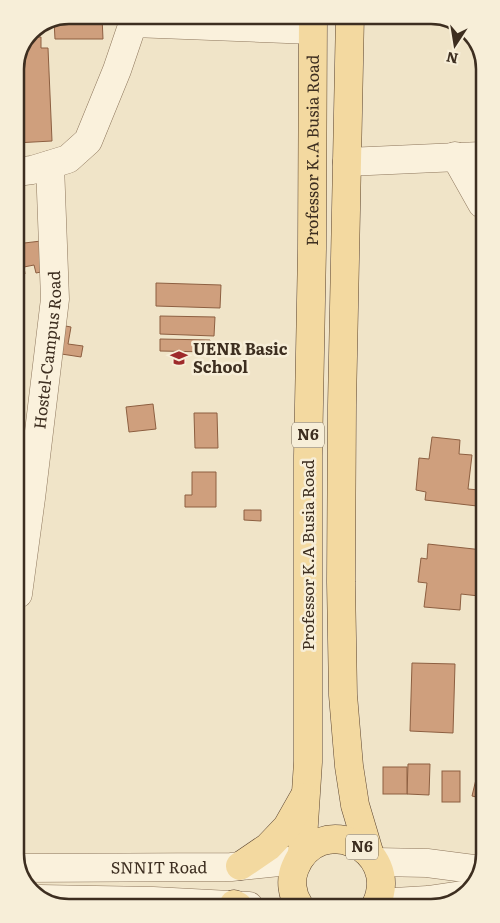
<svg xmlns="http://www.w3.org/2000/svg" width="500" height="923" font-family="Literata,serif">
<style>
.building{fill:#cf9f7d;stroke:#8d5f41}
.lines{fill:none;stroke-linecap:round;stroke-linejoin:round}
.minor-casing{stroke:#8d765c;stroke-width:29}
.major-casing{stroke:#5b4430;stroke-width:29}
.minor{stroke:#faf1dc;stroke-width:28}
.major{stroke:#f3d9a0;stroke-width:28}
.labels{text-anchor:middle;stroke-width:5;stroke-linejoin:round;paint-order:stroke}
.shield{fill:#f7eed8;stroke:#756857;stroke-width:1}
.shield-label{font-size:15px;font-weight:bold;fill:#3d2e20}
.street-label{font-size:16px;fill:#3d2e20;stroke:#f7eed8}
.poi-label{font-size:16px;font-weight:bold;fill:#3d2e20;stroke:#f7eed8;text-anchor:start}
.rim{fill:none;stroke:#3d2e20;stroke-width:2.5}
</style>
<rect width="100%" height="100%" fill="#f0e4c8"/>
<!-- building -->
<g class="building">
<polygon points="63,17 102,17 103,39 55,39 54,21"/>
<polygon points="41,37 41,48 48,48 52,141 15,143 15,66 28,38"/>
<polygon points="41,241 46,271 36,273 34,265 24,267 25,274 16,276 16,244"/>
<polygon points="156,283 221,285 220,308 156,306"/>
<polygon points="160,316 215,317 214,336 160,334"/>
<polygon points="16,320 23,321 17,348"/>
<polygon points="60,325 71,327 68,344 83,346 81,357 55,353"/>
<polygon points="160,339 210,340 210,352 160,351"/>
<polygon points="153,404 156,429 129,432 126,407"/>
<polygon points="194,413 217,413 218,448 195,448"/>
<polygon points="432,437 460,440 459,454 472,455 468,489 479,490 477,506 425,500 426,492 416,490 419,458 429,459"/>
<polygon points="192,472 216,472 216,507 185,507 185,495 192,495"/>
<polygon points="244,510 261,510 261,521 244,520"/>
<polygon points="428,544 483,550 479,596 461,594 460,610 424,607 427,583 418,582 421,558 427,559"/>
<polygon points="412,663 455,664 453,733 410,731"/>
<polygon points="408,764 430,764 429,795 407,794"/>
<rect x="383" y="767" width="24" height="27"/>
<rect x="442" y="771" width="18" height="31"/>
<polygon points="478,771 484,773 485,799 472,796"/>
</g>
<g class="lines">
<!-- minor casing -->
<g class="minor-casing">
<g id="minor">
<polyline points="455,156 482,204"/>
<polyline points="347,162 481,156"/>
<polyline points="16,172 32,170 68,159 88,141 117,70 133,23 312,30"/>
<path id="s1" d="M18,594L31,498L55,299L50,165"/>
<polyline points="376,862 427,863 481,870"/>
<path id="s2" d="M19,868L231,867L298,860"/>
<polyline points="40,899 153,901 249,906"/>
<polyline points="377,903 428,900 462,895"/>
</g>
</g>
<!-- major casing -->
<g class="major-casing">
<g id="major">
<polyline points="350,15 342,405 341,582 343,695 349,766 355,805 369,852"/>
<path id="s3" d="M302,854L308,762V456L312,249L313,15"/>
<polyline points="240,866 268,847 287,827 304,797"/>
<polyline points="234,904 238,906"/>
<path d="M299,905C292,895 290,880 295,868C318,811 402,847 376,905"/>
</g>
</g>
<!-- minor -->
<use href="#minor" class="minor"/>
<!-- major -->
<use href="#major" class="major"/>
</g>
<!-- icons -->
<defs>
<g id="school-bare" transform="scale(1.35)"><path d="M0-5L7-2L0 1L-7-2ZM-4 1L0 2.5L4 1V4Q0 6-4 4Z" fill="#9e2a2b" stroke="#f7eed8" stroke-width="2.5" paint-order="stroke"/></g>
</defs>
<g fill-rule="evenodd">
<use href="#school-bare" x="179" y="358"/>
</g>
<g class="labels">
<!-- shield labels -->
<g class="shield">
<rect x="292" y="422.5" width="32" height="25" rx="4"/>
<rect x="346" y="834.5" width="32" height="25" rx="4"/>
</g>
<g class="shield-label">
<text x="308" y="440">N6</text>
<text x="362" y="852">N6</text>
</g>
<!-- street labels -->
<g class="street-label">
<text dy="6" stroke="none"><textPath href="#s3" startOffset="704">Professor K.A Busia Road</textPath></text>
<text dy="6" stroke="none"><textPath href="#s1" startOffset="246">Hostel-Campus Road</textPath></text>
<text transform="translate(308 555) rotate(-90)" y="6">Professor K.A Busia Road</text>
<text dy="6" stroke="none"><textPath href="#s2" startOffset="140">SNNIT Road</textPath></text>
</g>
<!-- poi labels -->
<g class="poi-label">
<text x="193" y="355">UENR Basic<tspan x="193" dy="18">School</tspan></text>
</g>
</g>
<!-- crop -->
<path d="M0 0H500V923H0ZM69 24H431A45 45 0 0 1 476 69V854A45 45 0 0 1 431 899H69A45 45 0 0 1 24 854V69A45 45 0 0 1 69 24Z" fill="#f7eed8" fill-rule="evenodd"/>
<path class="rim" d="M69 24H431A45 45 0 0 1 476 69V854A45 45 0 0 1 431 899H69A45 45 0 0 1 24 854V69A45 45 0 0 1 69 24Z"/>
<!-- north arrow -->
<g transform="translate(455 45) rotate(192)" stroke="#f7eed8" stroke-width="4" paint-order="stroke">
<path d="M0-4L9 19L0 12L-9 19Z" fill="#3d2e20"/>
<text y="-8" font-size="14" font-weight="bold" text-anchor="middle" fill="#3d2e20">N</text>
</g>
</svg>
